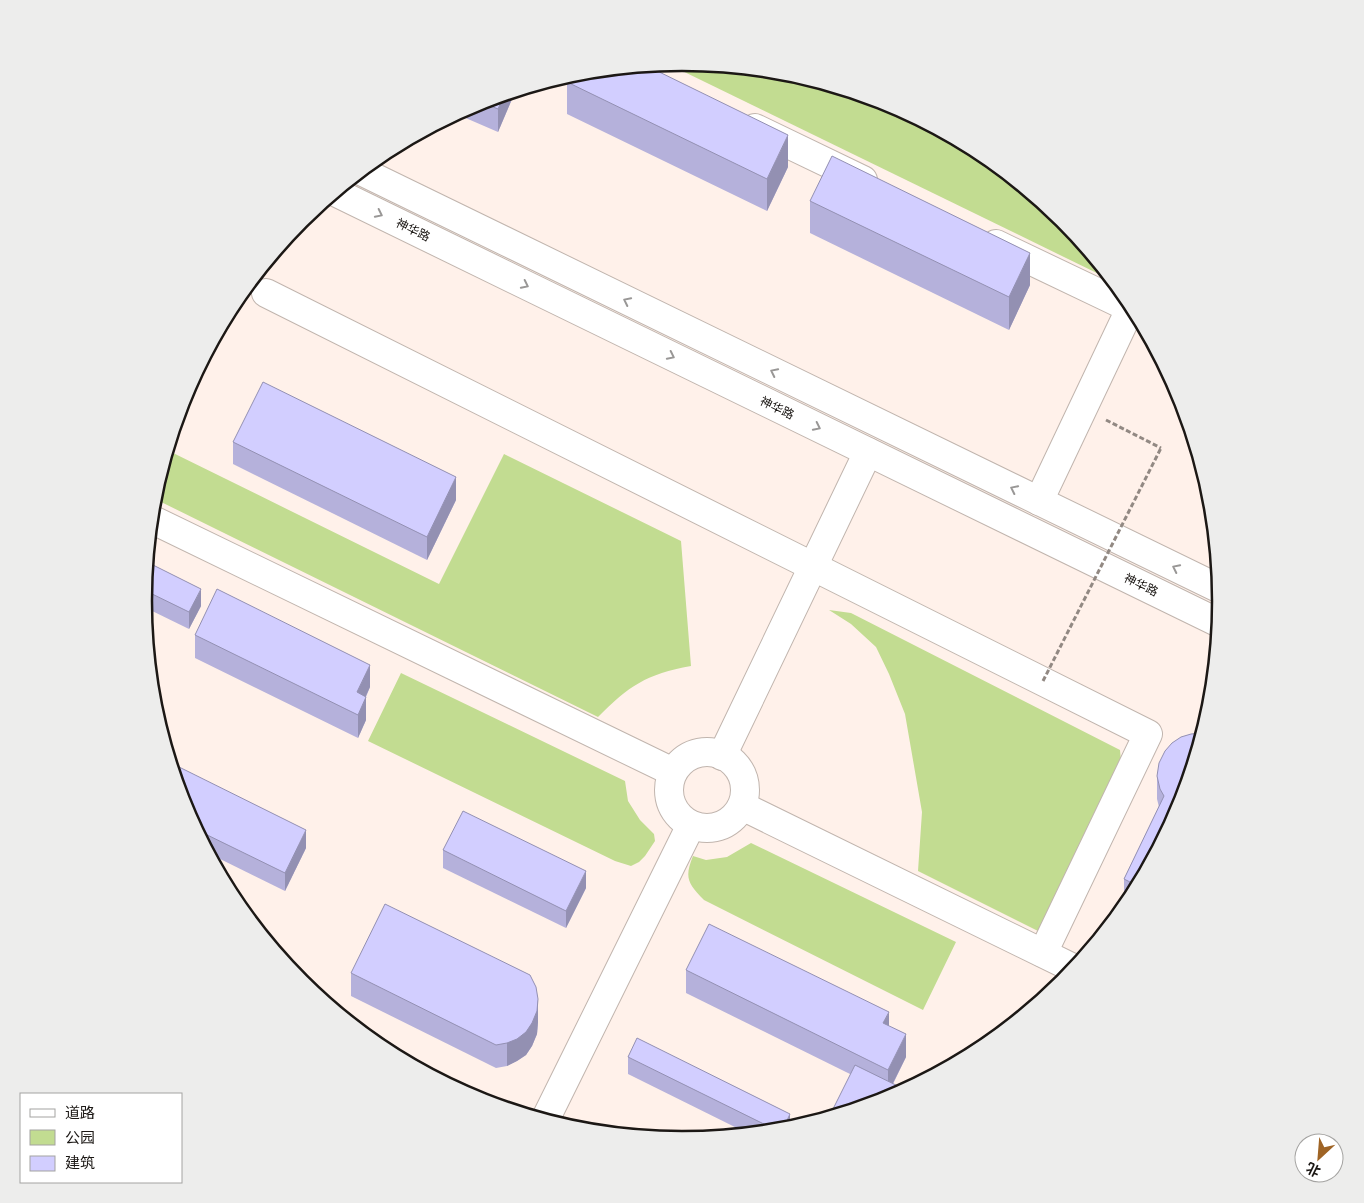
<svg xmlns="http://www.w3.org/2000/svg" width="1364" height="1203" font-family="Raleway,'Noto Sans SC',sans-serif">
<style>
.green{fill:#c2dc91}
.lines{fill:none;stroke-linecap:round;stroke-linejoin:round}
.minor-casing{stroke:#c1b5ae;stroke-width:30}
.major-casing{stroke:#c1b5ae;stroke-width:30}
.path{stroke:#928983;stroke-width:3;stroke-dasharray:5 2.5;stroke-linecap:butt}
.minor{stroke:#fff;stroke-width:28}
.major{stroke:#fff;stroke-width:28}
.path-bridge{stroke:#928983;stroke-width:3;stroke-dasharray:5 2.5;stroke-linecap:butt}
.wall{fill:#b5b1db}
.shaded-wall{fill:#9390b2}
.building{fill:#d2ceff;stroke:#9390b2}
.oneway{stroke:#999796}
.labels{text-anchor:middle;stroke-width:5;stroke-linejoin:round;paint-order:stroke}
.street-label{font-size:12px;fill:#1c1815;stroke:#fff}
.rim{fill:none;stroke:#1c1815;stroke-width:2.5}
</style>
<rect width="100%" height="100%" fill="#fff1ea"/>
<!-- green -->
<g class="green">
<polygon points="682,63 787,73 889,104 982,154 1063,221 1106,273 1105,277 668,64"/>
<path d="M167,450L439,584L504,454L681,541L691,666C646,674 629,686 598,717L153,498Z"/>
<polygon points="829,610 851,613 1120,750 1121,761 1038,931 918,871 922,812 905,714 889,674 876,647 851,624"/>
<polygon points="401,673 625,781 628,801 640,820 654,834 655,841 645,856 639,862 631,866 615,861 368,741"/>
<path d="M751,843L956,942L923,1010L704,900C688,884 684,878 693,856L706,860L727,857Z"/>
</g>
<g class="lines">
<!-- minor casing -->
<g class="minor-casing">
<g id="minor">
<polyline points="755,128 863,180"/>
<polyline points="996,244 1130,308"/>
<polyline points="266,293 1148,734 1043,953"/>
<polyline points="1039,501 1132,305"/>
<polyline points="151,519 673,772"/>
<circle cx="707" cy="790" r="38"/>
<polyline points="722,756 868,452"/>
<polyline points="742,806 1075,969"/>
<polyline points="545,1120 691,825"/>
</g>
</g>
<!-- major casing -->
<g class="major-casing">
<g id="major">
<polyline points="361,171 1220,589"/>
<polyline points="335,192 1219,623"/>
</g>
</g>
<!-- path -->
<polyline class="path" points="1106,420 1161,448"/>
<!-- minor -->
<use href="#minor" class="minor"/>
<!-- major -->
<use href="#major" class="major"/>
<!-- path-bridge -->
<polyline class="path-bridge" points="1043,681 1161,448"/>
</g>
<!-- wall -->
<g class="wall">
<polygon points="567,82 788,167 767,211 567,114"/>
<polygon points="515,92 498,132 461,116 460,112 476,103"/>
<polygon points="810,201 1030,285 1009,330 810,233"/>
<polygon points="233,442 456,500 427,560 233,464"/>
<polygon points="147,562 201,606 189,629 144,607 143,601"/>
<polygon points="195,635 370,687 366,697 366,720 358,738 195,658"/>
<polygon points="1157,776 1180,808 1130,901 1128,904 1124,902 1124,879 1159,807 1157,799"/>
<polygon points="184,808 306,848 285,891 208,853"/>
<polygon points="443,850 586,888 566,928 443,868"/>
<polygon points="686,970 889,1026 906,1057 893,1084 850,1074 686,993"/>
<polygon points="351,973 538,1022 537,1034 532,1046 526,1055 517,1061 507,1066 496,1068 351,996"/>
<polygon points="628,1057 790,1129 787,1130 749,1134 628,1074"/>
</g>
<!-- shaded-wall -->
<g class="shaded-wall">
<polygon points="515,92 498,132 498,109 504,95"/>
<polygon points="788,135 788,167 767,211 767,179"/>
<polygon points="1030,253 1030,285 1009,330 1009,297"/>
<polygon points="456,477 456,500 427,560 427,537"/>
<polygon points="201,589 201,606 189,629 189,612"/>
<polygon points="370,665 370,687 357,715 357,692"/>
<polygon points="366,697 366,720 358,738 358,715"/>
<polygon points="306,830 306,848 285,891 285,873"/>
<polygon points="586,871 586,888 566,928 566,911"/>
<polygon points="538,999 538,1022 537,1034 532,1046 526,1055 517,1061 507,1066 507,1043"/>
<polygon points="889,1012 889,1035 883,1023"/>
<polygon points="906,1034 906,1057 888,1093 888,1070"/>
<polygon points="790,1114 790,1129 782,1131"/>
</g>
<!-- building -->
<g class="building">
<polygon points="647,66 788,135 767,179 567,82 570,75 577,73"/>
<polygon points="504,95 498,109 481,102"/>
<polygon points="832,156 1030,253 1009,297 810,201"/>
<polygon points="263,382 456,477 427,537 233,442"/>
<polygon points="147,562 201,589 189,612 144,590"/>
<polygon points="217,589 370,665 357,692 366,697 358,715 195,635"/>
<polygon points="1202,733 1203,733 1180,808 1138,886 1124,879 1164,796 1160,789 1157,776 1159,763 1165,751 1172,743 1181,737 1191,734"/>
<polygon points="171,763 306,830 285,873 195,829 184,808"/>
<polygon points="463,811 586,871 566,911 443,850"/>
<polygon points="385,904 530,975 536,987 538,999 537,1011 532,1023 526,1032 517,1039 507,1043 496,1045 351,973"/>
<polygon points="709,924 889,1012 883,1023 906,1034 888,1070 686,970"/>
<polygon points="637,1038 790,1114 782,1131 778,1131 628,1057"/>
<polygon points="855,1065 906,1090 888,1100 829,1117"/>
</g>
<!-- one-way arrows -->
<defs><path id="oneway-chevron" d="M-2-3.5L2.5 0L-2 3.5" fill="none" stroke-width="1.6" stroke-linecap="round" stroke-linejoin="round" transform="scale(1.25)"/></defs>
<g class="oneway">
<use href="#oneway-chevron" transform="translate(379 214) rotate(26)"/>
<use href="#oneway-chevron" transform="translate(525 285) rotate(26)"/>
<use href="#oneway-chevron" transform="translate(627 301) rotate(-154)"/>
<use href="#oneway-chevron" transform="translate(671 356) rotate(26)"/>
<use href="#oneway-chevron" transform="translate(774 372) rotate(-154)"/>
<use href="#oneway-chevron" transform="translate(817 427) rotate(26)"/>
<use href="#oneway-chevron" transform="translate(1014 489) rotate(-154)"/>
<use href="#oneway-chevron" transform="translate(1176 568) rotate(-154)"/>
</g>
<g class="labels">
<!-- street labels -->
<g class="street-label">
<text transform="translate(413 230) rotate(26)" y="4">神华路</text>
<text transform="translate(777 408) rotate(26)" y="4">神华路</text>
<text transform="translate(1141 585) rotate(26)" y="4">神华路</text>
</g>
</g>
<!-- crop -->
<path d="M0 0H1364V1203H0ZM152 601a530 530 0 1 1 1060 0a530 530 0 1 1-1060 0Z" fill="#ededec" fill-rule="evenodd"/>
<path class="rim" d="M152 601a530 530 0 1 1 1060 0a530 530 0 1 1-1060 0Z"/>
<!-- legend -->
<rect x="20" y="1093" width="162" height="90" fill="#ffffff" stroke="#a4a3a1"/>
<rect x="30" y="1109" width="25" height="8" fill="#ffffff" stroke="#a4a3a1"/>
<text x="65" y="1118" font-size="15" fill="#1c1815">道路</text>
<rect x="30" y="1130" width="25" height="15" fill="#c2dc91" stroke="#a4a3a1"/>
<text x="65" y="1143" font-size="15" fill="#1c1815">公园</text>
<rect x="30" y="1156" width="25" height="15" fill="#d2ceff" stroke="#a4a3a1"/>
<text x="65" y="1168" font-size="15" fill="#1c1815">建筑</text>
<!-- north arrow -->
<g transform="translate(1319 1158) rotate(206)"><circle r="24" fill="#ffffff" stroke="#a4a3a1"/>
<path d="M0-4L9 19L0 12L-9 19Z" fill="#9f6425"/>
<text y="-8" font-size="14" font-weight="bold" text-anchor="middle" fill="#1c1815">北</text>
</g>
</svg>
